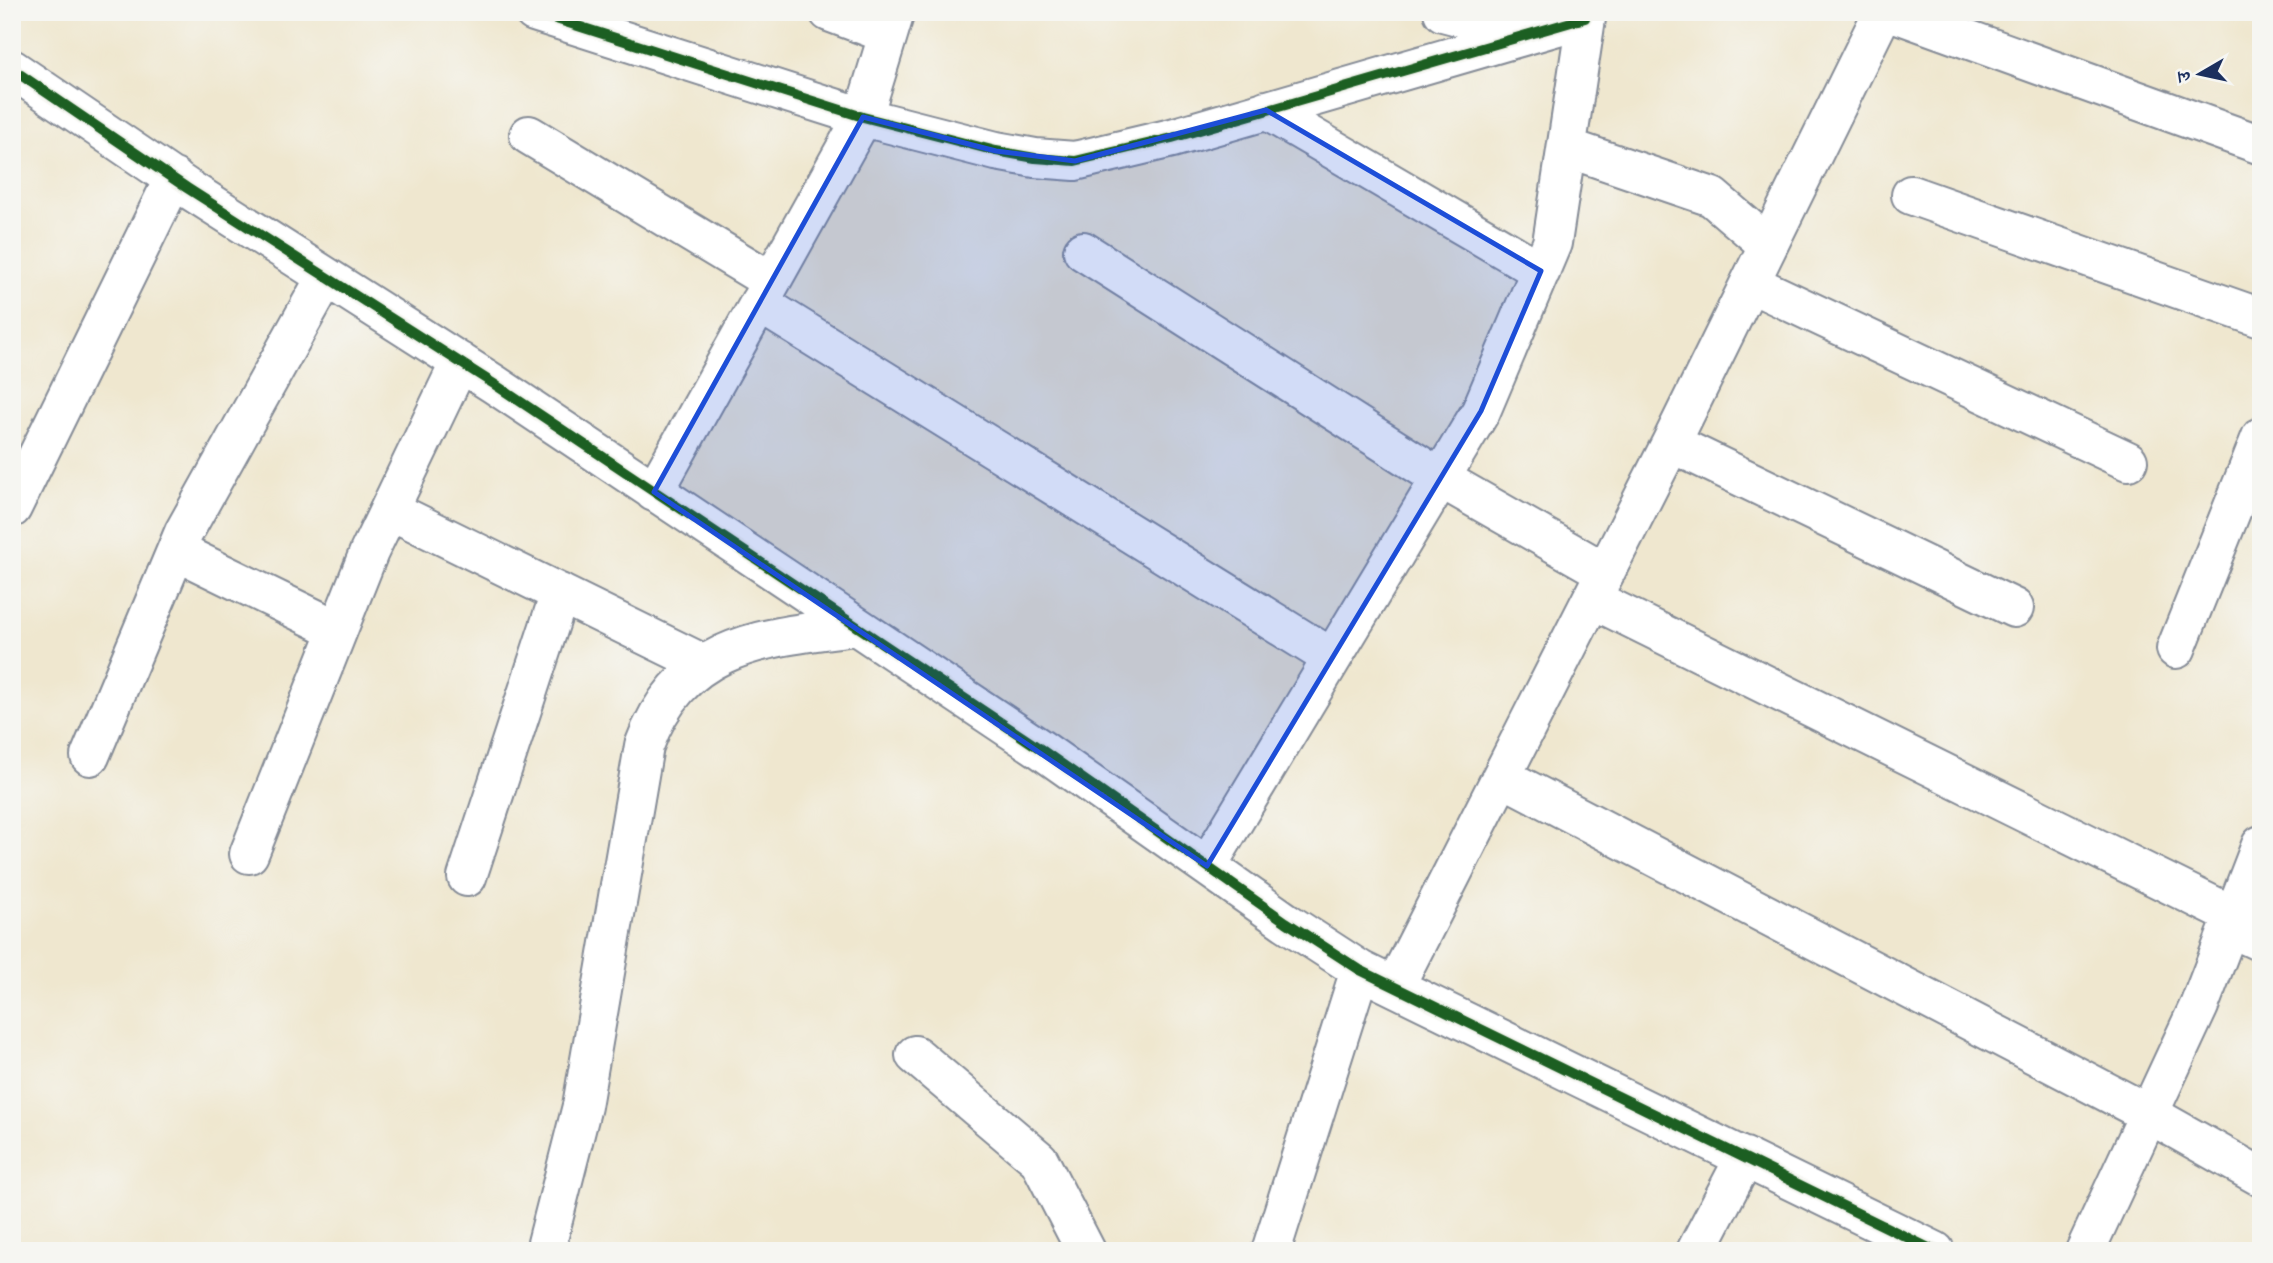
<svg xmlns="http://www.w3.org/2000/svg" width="2273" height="1263" viewBox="0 0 2273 1263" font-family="'IM FELL Double Pica','Noto Serif Devanagari',serif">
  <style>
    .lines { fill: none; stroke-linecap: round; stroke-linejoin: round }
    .minor-casing { stroke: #858b96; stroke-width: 42 }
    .minor { stroke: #fff; stroke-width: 38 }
    .cycleway-casing { stroke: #f6f6f2; stroke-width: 15 }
    .cycleway { stroke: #1b5e20; stroke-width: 10 }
    .marked { fill: #1d4ed8; fill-opacity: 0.2; stroke: #1d4ed8; stroke-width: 5; stroke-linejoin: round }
  </style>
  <rect width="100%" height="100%" fill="#f6f6f2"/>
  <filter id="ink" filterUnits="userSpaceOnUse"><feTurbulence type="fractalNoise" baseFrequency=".0143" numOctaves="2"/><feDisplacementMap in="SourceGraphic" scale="14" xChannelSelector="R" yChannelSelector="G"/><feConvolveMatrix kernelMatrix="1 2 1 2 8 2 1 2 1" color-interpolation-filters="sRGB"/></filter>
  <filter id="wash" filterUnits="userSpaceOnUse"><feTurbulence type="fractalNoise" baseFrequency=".00686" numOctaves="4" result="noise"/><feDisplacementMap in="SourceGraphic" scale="28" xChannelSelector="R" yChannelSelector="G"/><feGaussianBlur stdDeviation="1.57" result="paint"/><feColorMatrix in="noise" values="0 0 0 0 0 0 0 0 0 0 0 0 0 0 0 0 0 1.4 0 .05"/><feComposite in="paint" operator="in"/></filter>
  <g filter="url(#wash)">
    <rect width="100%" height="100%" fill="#efe7cf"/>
  </g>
  <g filter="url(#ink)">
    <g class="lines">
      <defs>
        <path id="minor" d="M 534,12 L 863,117 L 996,151 L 1035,158 L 1075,161 L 1172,138 L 1585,18
          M 829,12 L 888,34
          M 1443,12 L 1527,34
          M 1892,12 L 2261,145
          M 12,69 L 187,188 L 494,384 L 1042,750 L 1286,922 L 1360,970 L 1935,1251
          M 1266,110 L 1541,271
          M 529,135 L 771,281
          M 1568,148 L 1712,197 L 1768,245
          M 1911,195 L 2261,318
          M 1083,251 L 1440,478 L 1605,572
          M 1750,283 L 2128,461
          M 759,303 L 1332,658
          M 1671,443 L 2014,608
          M 654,492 L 863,117 L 895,12
          M 12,508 L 174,178
          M 390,510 L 704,664
          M 176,551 L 338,630
          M 1592,599 L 2234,916
          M 2176,649 L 2261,437
          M 90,756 L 184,532 L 326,277
          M 1502,777 L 2149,1114 L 2261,1177
          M 249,854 L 369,552 L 460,362
          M 1207,866 L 1481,411 L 1552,243 L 1587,12
          M 467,877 L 560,593
          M 2229,927 L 2261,942
          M 1395,986 L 1671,443 L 1883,12
          M 915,1055 L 1039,1160 L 1086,1251
          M 545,1251 L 582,1106 L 644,746 C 681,644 760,638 855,626
          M 1271,1251 L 1360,970
          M 1696,1251 L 1745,1157
          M 2085,1251 L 2199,1006 L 2261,845"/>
      </defs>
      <use href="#minor" class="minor-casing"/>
      <use href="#minor" class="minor"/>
      <defs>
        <path id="cycleway" d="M 534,12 L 863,117 L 996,151 L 1035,158 L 1075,161 L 1172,138 L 1585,18
          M 12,69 L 187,188 L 494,384 L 1042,750 L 1286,922 L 1360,970 L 1935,1251"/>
      </defs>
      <use href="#cycleway" class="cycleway-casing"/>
      <use href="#cycleway" class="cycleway"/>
    </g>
  </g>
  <path class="marked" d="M 1266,110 L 1541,271 L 1481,411 L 1207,866 L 654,492 L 863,117 L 996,151 L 1075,161 Z"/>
  <rect width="2273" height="1263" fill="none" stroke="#f6f6f2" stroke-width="42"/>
  <g transform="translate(2200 74) rotate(261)" stroke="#f6f6f2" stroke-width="5" paint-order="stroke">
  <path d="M0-5L12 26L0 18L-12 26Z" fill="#1b2f5e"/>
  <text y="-10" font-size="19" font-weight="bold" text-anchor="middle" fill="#1b2f5e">उ</text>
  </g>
</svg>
